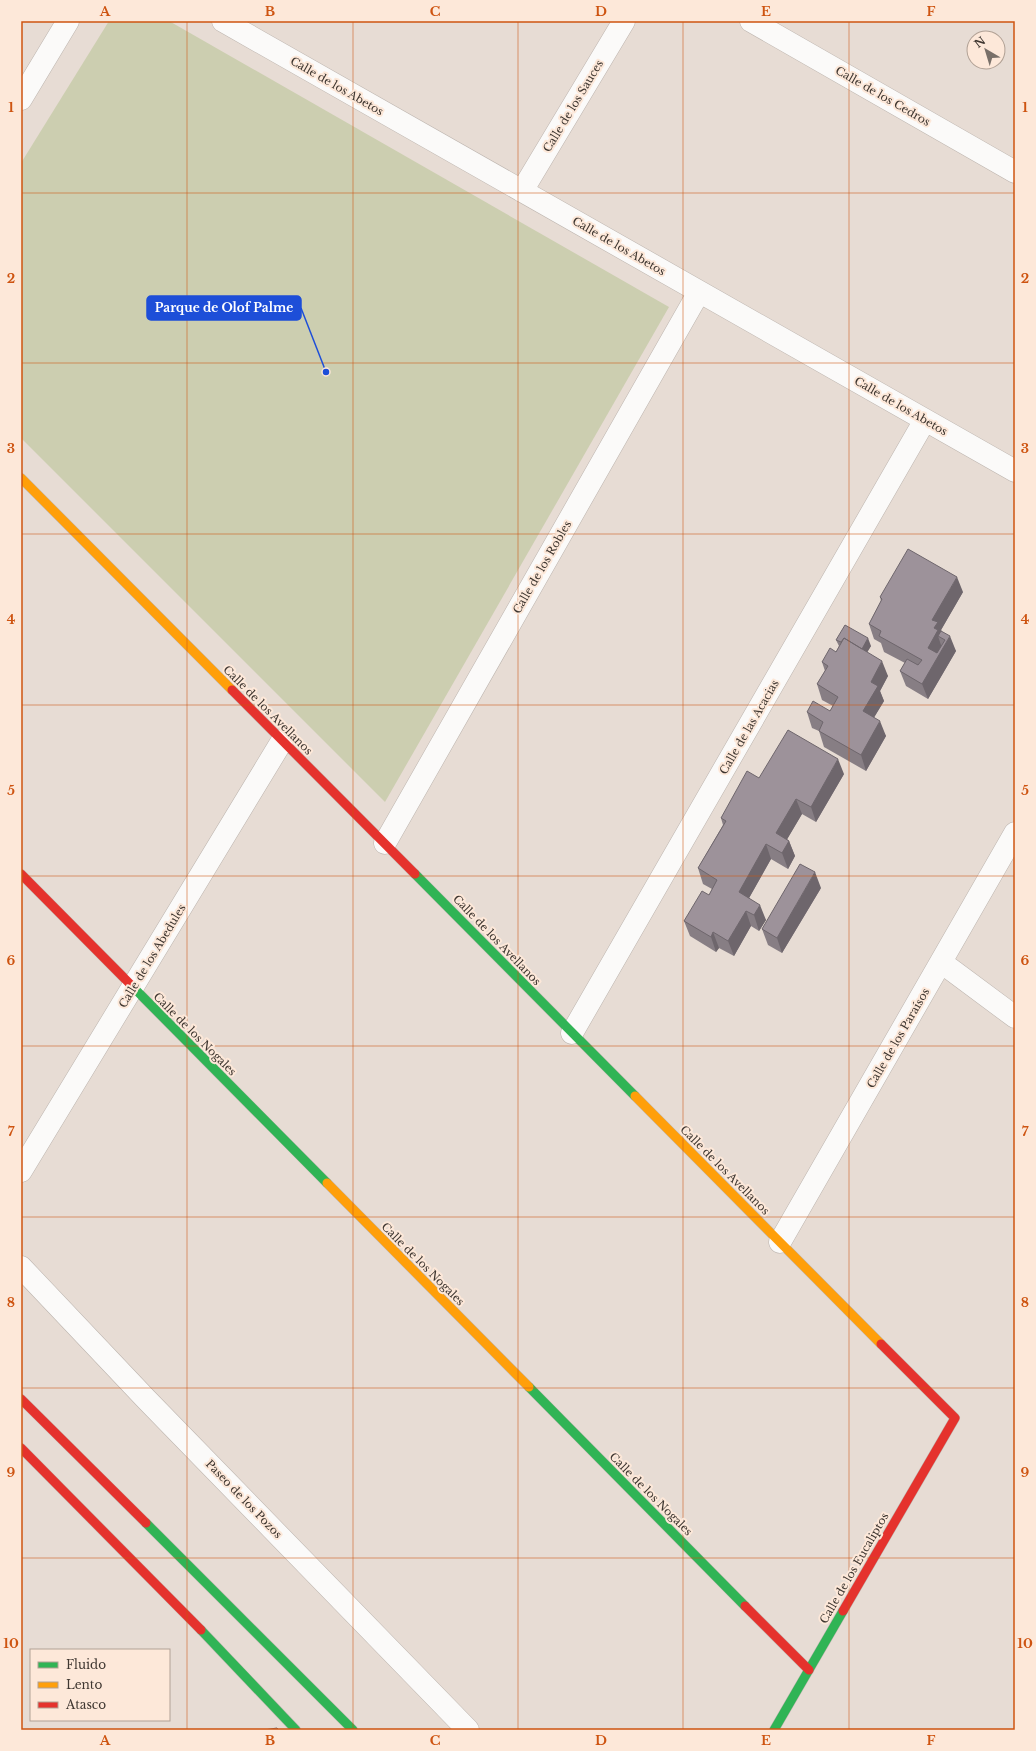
<svg xmlns="http://www.w3.org/2000/svg" width="1036" height="1751" viewBox="0 0 1036 1751" font-family="'Libre Baskerville',serif">
  <style>
    .green { fill: #ccceb0 }
    .lines { fill: none; stroke-linecap: round; stroke-linejoin: round }
    .street-casing { stroke: #bcb4ae; stroke-width: 23 }
    .fast-casing { stroke: #bcb4ae; stroke-width: 10 }
    .slow-casing { stroke: #bcb4ae; stroke-width: 10 }
    .jam-casing { stroke: #bcb4ae; stroke-width: 10 }
    .street { stroke: #fbfaf9; stroke-width: 22 }
    .fast { stroke: #30b455; stroke-width: 9 }
    .slow { stroke: #ff9f0a; stroke-width: 9 }
    .jam { stroke: #e5322d; stroke-width: 9 }
    .wall { fill: #877e84 }
    .shaded-wall { fill: #6e666c }
    .building { fill: #9d929a; stroke: #6e666c }
    .grid { fill: none; stroke: #ce5411; stroke-width: 1; stroke-opacity: 0.55 }
    .labels { text-anchor: middle; dominant-baseline: central; stroke-width: 4; stroke-linejoin: round; paint-order: stroke }
    .street-label { font-size: 11px; fill: #3e3630; stroke: #fde8d9 }
    .leader { fill: none; stroke: #1d4ed8; stroke-width: 1.5 }
    .callout-dot { fill: #1d4ed8; stroke: #fde8d9; stroke-width: 1.5 }
    .callout { fill: #1d4ed8; stroke: #1d4ed8; stroke-width: 1.5 }
    .callout-label { font-size: 12px; text-anchor: middle; font-weight: bold; fill: #fff }
    .neatline { fill: none; stroke: #ce5411; stroke-width: 1.5 }
    .grid-label { font-size: 13px; text-anchor: middle; font-weight: bold; fill: #ce5411 }
  </style>
  <rect width="100%" height="100%" fill="#e7dcd4"/>
  <path class="green" d="M 109,21 L 169,21 L 669,307 L 385,802 L 21,438 L 21,163 Z"/>
  <g class="lines">
    <defs>
      <path id="street" d="M 223,21 L 1015,471
        M 751,21 L 1015,172
        M 21,99 L 68,21
        M 522,191 L 624,21
        M 385,843 L 699,292
        M 941,962 L 1015,1017
        M 572,1033 L 925,420
        M 21,1171 L 282,741
        M 780,1242 L 1015,833
        M 21,1267 L 146,1399 L 468,1730"/>
      <path id="fast" d="M 415,874 L 635,1096
        M 133,987 L 327,1183
        M 529,1387 L 745,1606
        M 146,1523 L 353,1730
        M 201,1630 L 296,1730
        M 774,1730 L 843,1611"/>
      <path id="slow" d="M 21,478 L 232,690
        M 635,1096 L 881,1344
        M 327,1183 L 529,1387"/>
      <path id="jam" d="M 232,690 L 415,874
        M 21,874 L 133,987
        M 21,1399 L 146,1523
        M 21,1448 L 201,1630
        M 745,1606 L 809,1670
        M 843,1611 L 955,1418 L 881,1344"/>
    </defs>
    <use href="#street" class="street-casing"/>
    <use href="#fast" class="fast-casing"/>
    <use href="#slow" class="slow-casing"/>
    <use href="#jam" class="jam-casing"/>
    <use href="#street" class="street"/>
    <use href="#fast" class="fast"/>
    <use href="#slow" class="slow"/>
    <use href="#jam" class="jam"/>
  </g>
  <path class="wall" d="M 963,592 L 941,630 L 956,651 L 928,699 L 906,686 L 900,671 L 905,663 L 884,652 L 881,643 L 874,639 L 869,624 L 881,601 L 880,597 Z
    M 836,640 L 871,646 L 867,652 L 888,676 L 880,691 L 884,701 L 874,717 L 886,736 L 866,771 L 824,747 L 819,731 L 812,728 L 807,712 L 830,711 L 833,706 L 822,700 L 817,684 L 825,671 L 822,662 L 836,652 L 839,646 Z
    M 844,774 L 816,822 L 802,814 L 787,839 L 789,841 L 795,856 L 788,869 L 771,859 L 749,898 L 766,920 L 759,931 L 751,926 L 734,956 L 719,948 L 716,952 L 690,936 L 684,921 L 709,895 L 712,889 L 703,884 L 698,868 L 723,825 L 721,818 L 759,778 Z
    M 821,888 L 782,953 L 768,945 L 762,929 Z"/>
  <path class="shaded-wall" d="M 957,577 L 963,592 L 941,630 L 943,638 L 938,636 L 942,648 L 933,663 L 928,648 L 932,620 Z
    M 950,636 L 956,651 L 928,699 L 922,684 Z
    M 868,638 L 871,646 L 862,661 L 859,653 Z
    M 882,661 L 888,676 L 880,691 L 884,701 L 869,726 L 863,711 L 871,682 Z
    M 880,721 L 886,736 L 866,771 L 861,755 Z
    M 838,759 L 844,774 L 816,822 L 811,807 Z
    M 796,799 L 802,814 L 782,848 L 776,833 Z
    M 789,841 L 795,856 L 788,869 L 782,853 Z
    M 766,844 L 771,859 L 744,907 L 739,892 Z
    M 815,872 L 821,888 L 782,953 L 777,938 Z
    M 760,905 L 766,920 L 759,931 L 754,915 Z
    M 746,911 L 751,926 L 734,956 L 728,941 Z
    M 713,932 L 719,948 L 716,952 L 711,937 Z"/>
  <path class="building" d="M 908,549 L 957,577 L 932,620 L 938,622 L 934,628 L 938,630 L 928,648 L 937,653 L 945,640 L 938,636 L 941,631 L 950,636 L 922,684 L 900,671 L 907,659 L 918,665 L 922,660 L 879,636 L 881,631 L 869,624 L 882,599 L 880,597 Z
    M 845,625 L 868,638 L 862,649 L 844,638 L 841,642 L 836,640 Z
    M 844,638 L 882,661 L 871,682 L 878,686 L 863,711 L 880,721 L 861,755 L 819,731 L 823,722 L 807,712 L 813,701 L 830,711 L 838,697 L 817,684 L 828,666 L 822,662 L 830,648 L 836,652 Z
    M 788,730 L 838,759 L 811,807 L 796,799 L 776,833 L 789,841 L 782,853 L 766,844 L 739,892 L 760,905 L 754,915 L 746,911 L 728,941 L 713,932 L 711,937 L 684,921 L 702,891 L 709,895 L 717,880 L 698,868 L 726,821 L 721,818 L 747,771 L 759,778 Z
    M 800,864 L 815,872 L 777,938 L 762,929 Z
    M 277,1728 L 279,1730 L 264,1730 Z"/>
  <path class="grid" d="M 187,21 L 187,1730M 353,21 L 353,1730M 518,21 L 518,1730M 683,21 L 683,1730M 849,21 L 849,1730M 21,193 L 1015,193M 21,363 L 1015,363M 21,534 L 1015,534M 21,705 L 1015,705M 21,876 L 1015,876M 21,1046 L 1015,1046M 21,1217 L 1015,1217M 21,1388 L 1015,1388M 21,1558 L 1015,1558"/>
  <g class="labels">
    <g class="street-label">
      <text transform="translate(337 86) rotate(30)">Calle de los Abetos</text>
      <text transform="translate(883 96) rotate(30)">Calle de los Cedros</text>
      <text transform="translate(573 106) rotate(-59)">Calle de los Sauces</text>
      <text transform="translate(619 246) rotate(30)">Calle de los Abetos</text>
      <text transform="translate(901 406) rotate(30)">Calle de los Abetos</text>
      <text transform="translate(542 567) rotate(-60)">Calle de los Robles</text>
      <text transform="translate(268 710) rotate(45)">Calle de los Avellanos</text>
      <text transform="translate(749 727) rotate(-60)">Calle de las Acacias</text>
      <text transform="translate(497 940) rotate(46)">Calle de los Avellanos</text>
      <text transform="translate(152 956) rotate(-59)">Calle de los Abedules</text>
      <text transform="translate(195 1034) rotate(45)">Calle de los Nogales</text>
      <text transform="translate(898 1038) rotate(-60)">Calle de los Paraísos</text>
      <text transform="translate(725 1170) rotate(45)">Calle de los Avellanos</text>
      <text transform="translate(423 1264) rotate(45)">Calle de los Nogales</text>
      <text transform="translate(651 1494) rotate(45)">Calle de los Nogales</text>
      <text transform="translate(244 1499) rotate(46)">Paseo de los Pozos</text>
      <text transform="translate(854 1568) rotate(-60)">Calle de los Eucaliptos</text>
    </g>
  </g>
  <path class="leader" d="M326 372L301 308"/>
  <circle class="callout-dot" cx="326" cy="372" r="4"/>
  <rect class="callout" x="147" y="296" width="154" height="24" rx="4"/>
  <g class="callout-label">
    <text x="224" y="312">Parque de Olof Palme</text>
  </g>
  <rect width="1036" height="1751" fill="none" stroke="#fde8d9" stroke-width="44"/>
  <rect x="30" y="1649" width="140" height="72" fill="#fde8d9" stroke="#b1a195"/>
  <rect x="38" y="1662" width="20" height="6" fill="#30b455" stroke="#b1a195"/>
  <text x="66" y="1669" font-size="12" fill="#3e3630">Fluido</text>
  <rect x="38" y="1682" width="20" height="6" fill="#ff9f0a" stroke="#b1a195"/>
  <text x="66" y="1689" font-size="12" fill="#3e3630">Lento</text>
  <rect x="38" y="1702" width="20" height="6" fill="#e5322d" stroke="#b1a195"/>
  <text x="66" y="1709" font-size="12" fill="#3e3630">Atasco</text>
  <g transform="translate(986 50) rotate(322)"><circle r="19" fill="#fde8d9" stroke="#b1a195"/>
  <path d="M0-3L7 15L0 10L-7 15Z" fill="#797069"/>
  <text y="-6" font-size="11" font-weight="bold" text-anchor="middle" fill="#3e3630">N</text>
  </g>
  <rect x="22" y="22" width="992" height="1707" class="neatline"/>
  <g class="grid-label">
    <text x="105" y="16">A</text>
    <text x="270" y="16">B</text>
    <text x="435" y="16">C</text>
    <text x="601" y="16">D</text>
    <text x="766" y="16">E</text>
    <text x="931" y="16">F</text>
    <text x="11" y="112">1</text>
    <text x="1025" y="112">1</text>
    <text x="11" y="283">2</text>
    <text x="1025" y="283">2</text>
    <text x="11" y="453">3</text>
    <text x="1025" y="453">3</text>
    <text x="11" y="624">4</text>
    <text x="1025" y="624">4</text>
    <text x="11" y="795">5</text>
    <text x="1025" y="795">5</text>
    <text x="11" y="965">6</text>
    <text x="1025" y="965">6</text>
    <text x="11" y="1136">7</text>
    <text x="1025" y="1136">7</text>
    <text x="11" y="1307">8</text>
    <text x="1025" y="1307">8</text>
    <text x="11" y="1477">9</text>
    <text x="1025" y="1477">9</text>
    <text x="11" y="1648">10</text>
    <text x="1025" y="1648">10</text>
    <text x="105" y="1745">A</text>
    <text x="270" y="1745">B</text>
    <text x="435" y="1745">C</text>
    <text x="601" y="1745">D</text>
    <text x="766" y="1745">E</text>
    <text x="931" y="1745">F</text>
  </g>
</svg>
